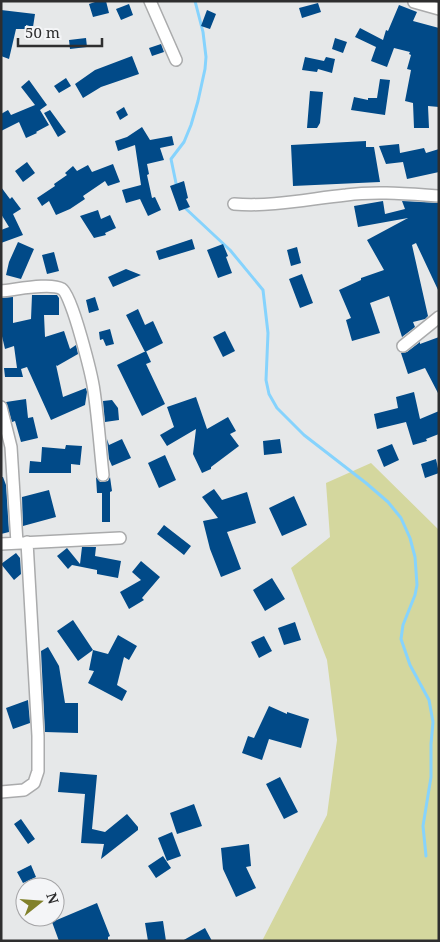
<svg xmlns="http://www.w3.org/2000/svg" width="440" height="942" viewBox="0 0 440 942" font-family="'Noto Serif',serif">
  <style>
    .green { fill: #d4d79e }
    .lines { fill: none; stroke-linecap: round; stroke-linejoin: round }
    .stream { stroke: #86d3fd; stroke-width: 3 }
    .building { fill: #014a88 }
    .minor-casing { stroke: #aaabac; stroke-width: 14 }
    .minor { stroke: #fff; stroke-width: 11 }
  </style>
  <rect width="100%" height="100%" fill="#e6e8e9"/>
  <path class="green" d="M 371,463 L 439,530 L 439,941 L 262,941 L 327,815 L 337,740 L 327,660 L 291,568 L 330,537 L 326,483 Z"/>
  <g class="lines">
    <path class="stream" d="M 177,188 L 171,159 L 184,142 L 191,125 L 198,101 L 205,69 L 206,57 L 203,32 L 195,1
      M 184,207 L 230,250 L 263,290 L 268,333 L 266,380 L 269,394 L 277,408 L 304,435 L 366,483 L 388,502 L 401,518 L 410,538 L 415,557 L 417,585 L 415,595 L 403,625 L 401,639 L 410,665 L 429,700 L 433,722 L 431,744 L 431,777 L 423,826 L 426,856"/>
  </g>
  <path class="building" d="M 98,1 L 106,1 L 109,13 L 93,17 L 89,4 Z
    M 318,3 L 321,12 L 302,18 L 299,8 Z
    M 129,4 L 133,15 L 121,20 L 116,9 Z
    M 399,5 L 417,12 L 413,21 L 439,28 L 439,107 L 428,106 L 429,128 L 414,128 L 413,103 L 405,101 L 411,70 L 407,69 L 411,55 L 409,54 L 410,52 L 394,48 L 387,67 L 371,61 L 376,47 L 355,37 L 360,28 L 383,40 L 386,30 L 388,31 Z
    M 1,10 L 35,14 L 33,27 L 26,25 L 26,29 L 16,29 L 9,59 L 1,56 Z
    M 207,10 L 216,14 L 210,29 L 201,26 Z
    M 86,38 L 87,47 L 70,49 L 69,40 Z
    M 335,38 L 347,42 L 343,53 L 332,49 Z
    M 161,44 L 164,52 L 152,56 L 149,48 Z
    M 132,56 L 139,74 L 101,87 L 83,98 L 75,84 L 95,70 Z
    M 305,57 L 324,61 L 326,57 L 335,59 L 332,73 L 318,69 L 317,72 L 302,70 Z
    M 66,78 L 71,86 L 59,93 L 54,86 Z
    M 380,79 L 390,80 L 385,115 L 351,110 L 354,97 L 368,100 L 368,98 L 377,98 Z
    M 29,80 L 47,105 L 40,110 L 49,125 L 36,132 L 37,133 L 26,138 L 19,122 L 1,131 L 1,114 L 8,110 L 11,115 L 35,105 L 21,87 Z
    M 310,91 L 323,92 L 320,123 L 317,128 L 307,128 Z
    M 124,107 L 128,115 L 120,120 L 116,112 Z
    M 50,110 L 66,132 L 58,137 L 44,113 Z
    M 142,127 L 150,140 L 172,136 L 174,145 L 160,148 L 164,160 L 147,164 L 149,174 L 147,175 L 152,198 L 155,197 L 161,210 L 148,216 L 140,199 L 126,203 L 122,190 L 141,185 L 135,145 L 118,151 L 115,141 L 127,137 Z
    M 366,141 L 366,147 L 374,147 L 380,182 L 293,186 L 291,145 Z
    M 399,144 L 400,153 L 424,148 L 426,153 L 439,149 L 439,172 L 407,179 L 403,162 L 386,164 L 379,146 Z
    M 27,162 L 35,173 L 23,182 L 15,171 Z
    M 113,164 L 120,182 L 108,186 L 105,181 L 83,196 L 85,199 L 70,209 L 56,215 L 49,201 L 42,206 L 37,198 L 55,186 L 54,184 L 67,175 L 65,173 L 73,166 L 77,171 L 88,165 L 92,172 Z
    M 184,181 L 188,198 L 186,199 L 190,207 L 179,211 L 170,186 Z
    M 1,187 L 10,199 L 12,197 L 21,209 L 13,214 L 23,235 L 1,243 L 1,230 L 9,227 L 1,214 Z
    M 383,201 L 385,214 L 405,209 L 402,201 L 438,203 L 439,292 L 416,243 L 412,245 L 428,316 L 425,319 L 413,322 L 415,327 L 402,337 L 389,296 L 370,303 L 380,333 L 352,341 L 346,320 L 351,318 L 339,290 L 361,280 L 361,278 L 384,270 L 367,240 L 408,218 L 358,227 L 354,206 Z
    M 98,210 L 101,219 L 110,215 L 116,228 L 105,233 L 106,235 L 94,238 L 80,216 Z
    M 192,239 L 195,249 L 159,260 L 156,251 Z
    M 18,242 L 34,249 L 21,279 L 6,275 L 9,262 Z
    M 223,244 L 228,256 L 226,257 L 232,273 L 218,278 L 207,250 Z
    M 297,247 L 301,263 L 291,266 L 287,250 Z
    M 54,252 L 59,271 L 47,274 L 42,255 Z
    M 126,269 L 141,275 L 113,287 L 108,277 Z
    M 302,274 L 313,303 L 300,308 L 289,279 Z
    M 32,295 L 57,295 L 59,298 L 59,315 L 44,315 L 45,337 L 64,331 L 70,349 L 76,345 L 78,354 L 57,366 L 56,365 L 63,397 L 86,388 L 87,392 L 85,405 L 51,420 L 27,367 L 21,369 L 23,377 L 5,377 L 4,368 L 17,368 L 14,346 L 5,349 L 1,332 L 1,298 L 13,297 L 13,323 L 31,319 Z
    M 95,297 L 99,310 L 89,313 L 86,300 Z
    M 138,309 L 145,325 L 153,321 L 163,343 L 145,352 L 126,315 Z
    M 110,329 L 114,344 L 106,346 L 103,339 L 100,340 L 99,332 Z
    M 225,331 L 235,351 L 223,357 L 213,337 Z
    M 439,337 L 439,395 L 425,368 L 408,374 L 401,353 L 407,352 L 420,342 L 420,344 Z
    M 146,351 L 151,362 L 146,364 L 165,404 L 142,416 L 117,365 Z
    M 414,392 L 420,419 L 439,411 L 439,434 L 426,439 L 427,441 L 413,445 L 406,422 L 377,429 L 374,414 L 398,408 L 396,397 Z
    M 196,397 L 207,429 L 228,417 L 236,431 L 230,434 L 239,446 L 211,467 L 211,469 L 202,473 L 193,454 L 196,429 L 167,446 L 160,435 L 174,427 L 167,407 Z
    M 26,399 L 28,418 L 33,417 L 38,438 L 21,442 L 15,421 L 12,422 L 6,402 Z
    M 112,400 L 118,408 L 119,420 L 105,422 L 103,401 Z
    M 107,439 L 109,445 L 122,439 L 131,458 L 112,466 L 109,459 Z
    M 280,439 L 282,453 L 264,455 L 263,441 Z
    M 392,444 L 399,460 L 384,467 L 377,450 Z
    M 66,445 L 82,446 L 80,465 L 71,464 L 71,473 L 29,473 L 30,461 L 41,462 L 42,447 L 65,449 Z
    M 165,455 L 176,480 L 159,488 L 148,463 Z
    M 436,459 L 439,473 L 425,478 L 421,464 Z
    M 1,477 L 3,477 L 6,485 L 9,532 L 1,534 Z
    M 96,477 L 100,482 L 103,482 L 108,481 L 110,477 L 112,491 L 110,492 L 110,522 L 102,522 L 102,493 L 97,493 Z
    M 214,489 L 222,500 L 247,492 L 256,523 L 227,532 L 241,569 L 221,577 L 210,549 L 203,521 L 218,518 L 202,497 Z
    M 49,490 L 56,517 L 23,526 L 22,497 Z
    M 294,496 L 307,525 L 282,536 L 269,508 Z
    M 164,525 L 191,546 L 184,555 L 157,534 Z
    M 82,547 L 96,547 L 95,556 L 121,561 L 118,578 L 97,574 L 97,570 L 72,565 L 68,569 L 57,556 L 67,548 L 80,564 Z
    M 16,553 L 20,558 L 21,574 L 14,580 L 1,564 Z
    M 141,561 L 160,577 L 142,598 L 144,600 L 129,609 L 120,592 L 141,580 L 132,572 Z
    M 272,578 L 285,599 L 265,611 L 253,590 Z
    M 73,620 L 93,650 L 78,661 L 57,631 Z
    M 295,622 L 301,640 L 284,645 L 278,628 Z
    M 118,635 L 137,646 L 129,660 L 124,657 L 117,685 L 127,691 L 122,701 L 88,683 L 94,671 L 89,670 L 93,650 L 108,654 Z
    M 264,636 L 272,651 L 259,658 L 251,642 Z
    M 48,647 L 59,666 L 65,703 L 78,703 L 78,733 L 45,732 L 41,651 Z
    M 28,700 L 30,723 L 13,729 L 6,708 Z
    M 269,706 L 287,714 L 287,712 L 309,719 L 301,748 L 269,739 L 262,760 L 242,753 L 248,736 L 254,738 Z
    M 60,772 L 97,775 L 92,829 L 105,832 L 127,814 L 138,827 L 138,830 L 101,859 L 104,844 L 81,843 L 85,794 L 58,792 Z
    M 280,777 L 298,812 L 284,819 L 266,784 Z
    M 194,804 L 202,826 L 177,834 L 170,813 Z
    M 21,819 L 35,839 L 28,844 L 14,824 Z
    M 172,832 L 181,856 L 167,861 L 158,838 Z
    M 249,844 L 251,866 L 246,867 L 256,888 L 236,897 L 223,869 L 221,848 Z
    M 163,856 L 171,868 L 156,878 L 148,866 Z
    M 31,865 L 36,877 L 23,883 L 17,872 Z
    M 97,903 L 110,936 L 108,937 L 108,941 L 59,941 L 52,922 Z
    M 163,921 L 166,941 L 148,941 L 145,923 Z
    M 205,928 L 212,941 L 182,941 Z"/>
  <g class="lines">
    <defs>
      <path id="minor" d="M 150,1 L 176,60
        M 414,2 L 439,9
        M 234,204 C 272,207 308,199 346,195 C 376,191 408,194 439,196
        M 1,291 C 15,290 50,282 62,289 C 72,295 92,376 94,391 C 98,418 100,447 103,475
        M 403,346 L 439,317
        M 1,407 L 11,447 L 17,543
        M 1,544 L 120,538
        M 1,792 L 24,790 L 34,783 L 38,771 L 38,736 L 27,542"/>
    </defs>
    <use href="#minor" class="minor-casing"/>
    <use href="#minor" class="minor"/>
  </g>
  <rect width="440" height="942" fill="none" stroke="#2e2e2f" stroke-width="5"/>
  <g transform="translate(40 902) rotate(73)"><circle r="24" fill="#f4f5f7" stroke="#a5a5a7"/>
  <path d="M0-4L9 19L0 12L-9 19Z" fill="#81812b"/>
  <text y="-8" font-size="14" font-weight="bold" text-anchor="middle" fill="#2e2e2f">N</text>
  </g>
  <path d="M18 38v8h84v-8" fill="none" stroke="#2e2e2f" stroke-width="2.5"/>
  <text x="25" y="38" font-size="15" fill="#2e2e2f" stroke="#f4f5f7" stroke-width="4" paint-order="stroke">50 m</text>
</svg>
